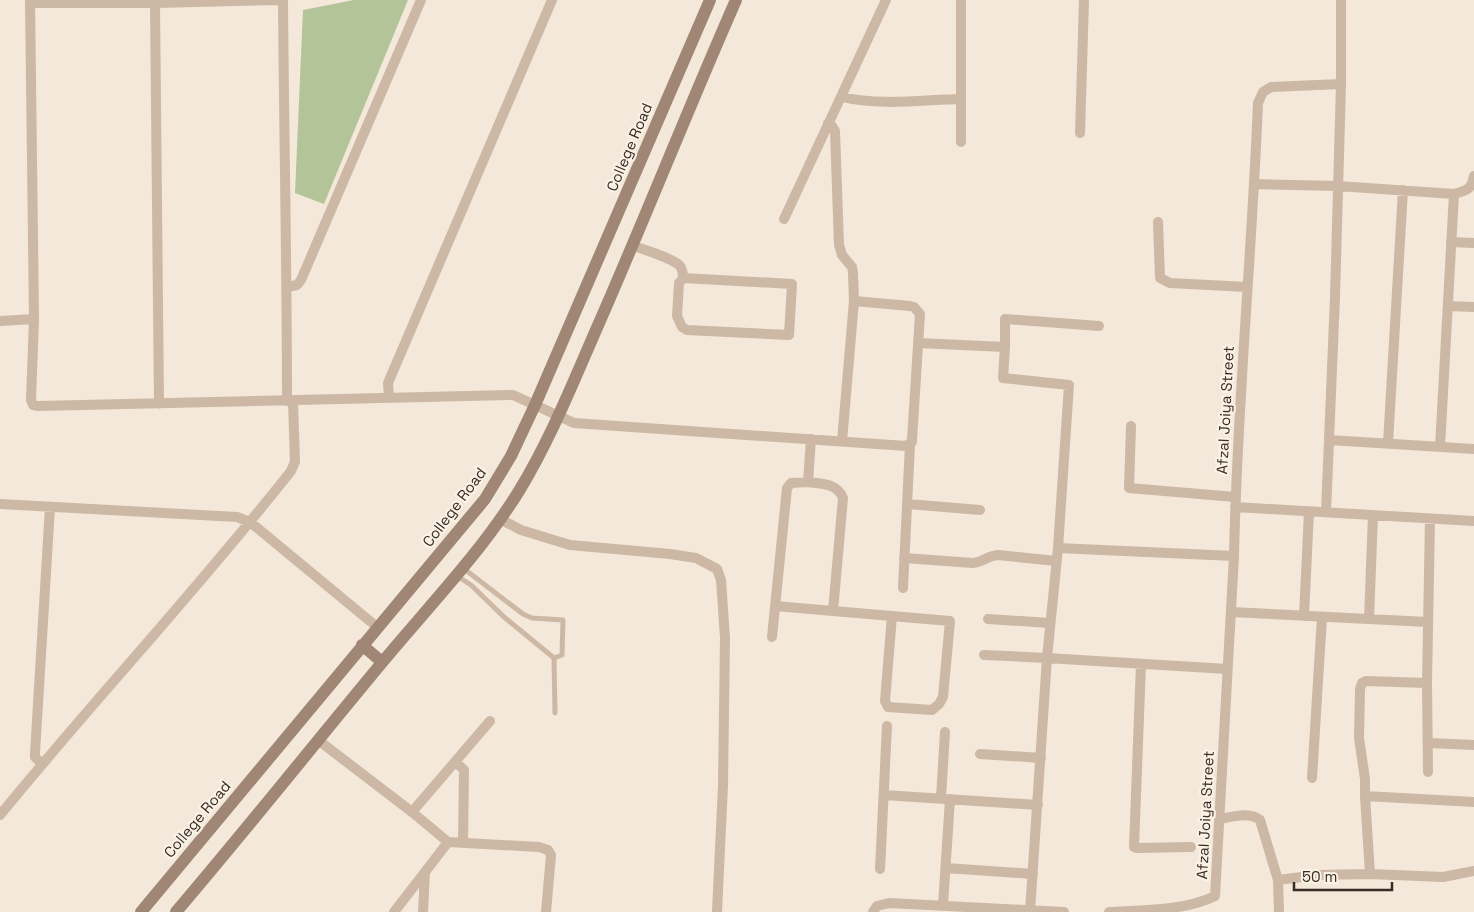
<svg xmlns="http://www.w3.org/2000/svg" width="1474" height="912" viewBox="0 0 1474 912" font-family="'Space Grotesk',sans-serif">
  <style>
    .green { fill: #b3c498 }
    .lines { fill: none; stroke-linecap: round; stroke-linejoin: round }
    .lane { stroke: #ccb8a4; stroke-width: 5 }
    .street { stroke: #ccb8a4; stroke-width: 10 }
    .secondary { stroke: #a08775; stroke-width: 12 }
    .labels { text-anchor: middle; dominant-baseline: central; stroke-width: 4.5; stroke-linejoin: round; paint-order: stroke }
    .street-label { font-size: 15px; fill: #372c26; stroke: #fbf2e6 }
  </style>
  <rect width="100%" height="100%" fill="#f3e8d9"/>
  <path class="green" d="M 354,0 L 408,0 L 324,204 L 295,193 L 303,10 Z"/>
  <g class="lines">
    <path class="lane" d="M 463,568 L 523,614 L 532,618 L 563,620 L 562,655 L 554,658
      M 457,576 L 471,585 L 504,617 L 554,658 L 555,713"/>
    <path class="street" d="M 30,0 L 34,319 L 31,400 L 33,405 L 38,406 L 513,395 L 574,423 L 906,446 L 912,442 L 912,440 L 920,314 L 914,307 L 910,306 L 854,301
      M 283,0 C 284,134 287,267 287,401
      M 961,0 L 961,142
      M 30,3 L 155,3 L 278,0
      M 155,3 L 159,404
      M 842,97 C 880,106 921,100 960,99
      M 828,123 L 832,126 L 835,131 L 839,245 L 842,255 L 852,267 L 853,273 L 854,301 L 842,441
      M 1080,133 L 1084,0
      M 1254,184 L 1338,186 L 1454,194 C 1467,190 1471,190 1474,176
      M 784,219 L 886,0
      M 1158,222 L 1160,278 L 1170,283 L 1247,287
      M 1451,242 L 1474,243
      M 633,246 C 643,249 674,259 680,266 C 682,269 683,274 683,278 L 679,283 L 677,316 L 682,327 L 687,330 L 789,335 L 792,284 L 683,278
      M 287,287 L 297,285 L 301,280 L 421,0
      M 1448,306 L 1474,307
      M 0,321 L 34,319
      M 918,343 L 1005,347 L 1005,319 L 1099,326
      M 1005,347 L 1003,378 L 1069,385 L 1058,548 L 1047,658 L 1030,911
      M 389,398 L 388,383 L 552,0
      M 1131,426 L 1129,488 L 1235,497
      M 811,439 L 808,482 C 821,484 837,483 843,498 L 833,611
      M 1329,440 L 1474,449
      M 1388,443 L 1403,190
      M 1440,447 L 1454,194
      M 0,504 L 237,517 L 250,522 L 377,627
      M 908,504 L 980,510
      M 1235,507 L 1474,521
      M 1326,512 L 1335,297 L 1341,84
      M 500,519 L 521,530 L 570,545 L 670,554 L 696,558 L 717,569 L 721,580 L 725,638 L 723,785 L 717,912
      M 1058,548 L 1234,556
      M 904,558 L 973,563 C 984,562 986,556 998,555 L 1056,561
      M 903,588 L 910,444
      M 775,606 L 950,621 L 943,697 L 939,704 L 932,710 L 888,707 L 885,701 L 892,616
      M 1231,612 L 1428,622
      M 1304,616 L 1309,511
      M 988,619 L 1050,623
      M 1369,619 L 1373,515
      M 772,637 L 787,488 L 791,483 L 808,482
      M 984,655 L 1047,658 L 1227,669
      M 1141,664 L 1134,847 L 1137,848 L 1191,847
      M 318,740 L 412,812 L 448,842 L 425,872 L 423,912
      M 1428,743 L 1474,745
      M 980,754 L 1041,758
      M 456,762 L 464,770 L 463,843
      M 42,764 L 35,757 L 35,753 L 50,507
      M 1428,772 L 1427,683 L 1430,519
      M 1312,778 L 1322,617
      M 884,795 L 1038,805
      M 1365,796 L 1474,802
      M 941,798 L 945,732
      M 412,812 L 490,721
      M 0,815 C 95,699 198,589 291,471 L 295,462 L 293,401
      M 1219,819 C 1232,817 1250,811 1260,820 L 1278,880 L 1279,912
      M 448,842 L 539,847 L 548,850 L 551,855 L 546,912
      M 946,868 L 1033,874
      M 880,869 L 887,726
      M 1370,874 L 1365,796 L 1365,779 L 1359,738 L 1360,689 L 1362,683 L 1366,681 L 1427,683
      M 1278,880 L 1317,875 L 1370,874 L 1443,877 L 1474,871
      M 943,905 L 950,799
      M 394,912 L 425,872
      M 873,912 L 877,906 L 889,903 L 1064,912
      M 1109,912 C 1143,910 1185,911 1215,896 L 1234,556 C 1237,404 1252,254 1258,103 L 1263,92 L 1271,87 L 1341,84 L 1341,0"/>
    <path class="secondary" d="M 362,645 L 382,662
      M 141,912 L 485,499 L 511,456 L 535,405 L 710,0
      M 176,912 C 245,831 312,747 380,665 C 427,608 480,554 519,491 C 550,440 572,385 596,330 C 644,221 688,109 736,0"/>
  </g>
  <g class="labels">
    <g class="street-label">
      <text transform="translate(629 147) rotate(-67)">College Road</text>
      <text transform="translate(1225 410) rotate(-87)">Afzal Joiya Street</text>
      <text transform="translate(454 507) rotate(-53)">College Road</text>
      <text transform="translate(1205 815) rotate(-87)">Afzal Joiya Street</text>
      <text transform="translate(197 819) rotate(-50)">College Road</text>
    </g>
  </g>
  <path d="M1294 882v8h98v-8" fill="none" stroke="#372c26" stroke-width="2.5"/>
  <text x="1302" y="882" font-size="15" fill="#372c26" stroke="#fbf2e6" stroke-width="4" paint-order="stroke">50 m</text>
</svg>
